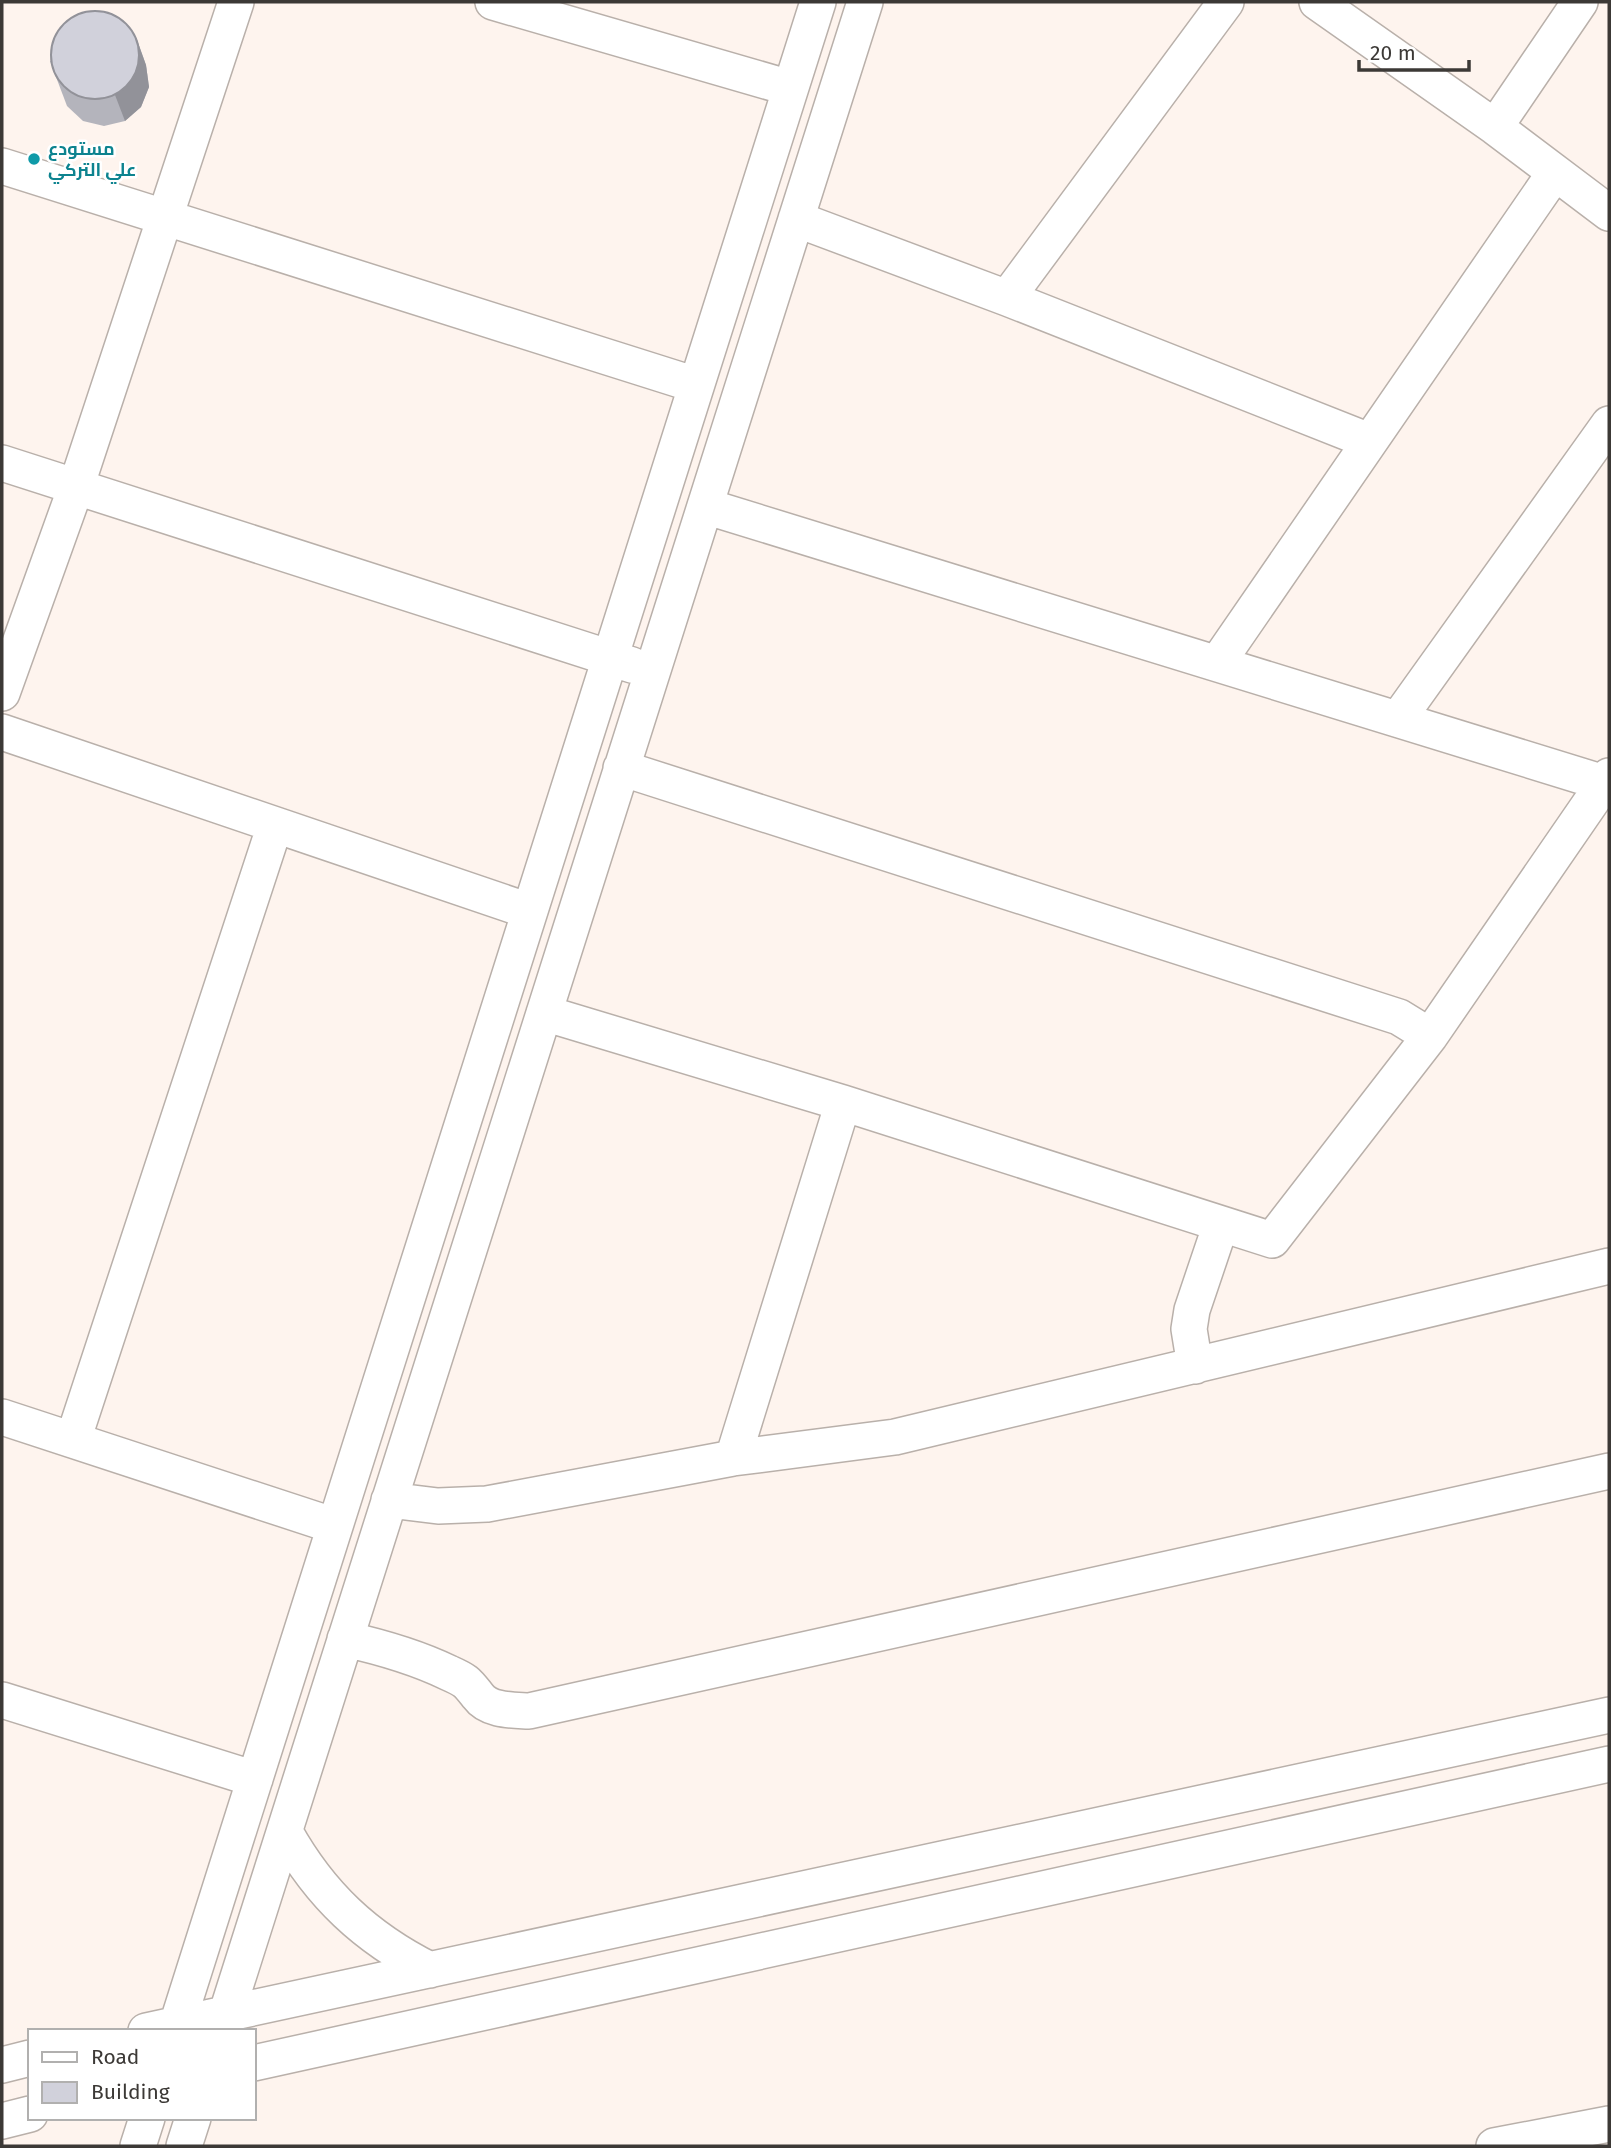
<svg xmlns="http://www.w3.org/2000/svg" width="1611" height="2148" viewBox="0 0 1611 2148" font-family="'Fira Sans',Cairo,sans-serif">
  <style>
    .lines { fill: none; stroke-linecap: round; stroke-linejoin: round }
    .minor-casing { stroke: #b9b0aa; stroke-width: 38 }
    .minor { stroke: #fff; stroke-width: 35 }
    .wall { fill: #b4b4bc }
    .shaded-wall { fill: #929299 }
    .building { fill: #d1d1db; stroke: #929299; stroke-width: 2 }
    .culture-dot { fill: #0f9aa8; stroke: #fff; stroke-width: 2.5 }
    .labels { text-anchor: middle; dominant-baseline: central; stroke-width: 5; stroke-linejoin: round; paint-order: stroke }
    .culture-label { font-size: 18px; font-weight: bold; fill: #0d838f; stroke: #fff; text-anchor: start }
  </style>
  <rect width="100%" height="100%" fill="#fef4ee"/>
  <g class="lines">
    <defs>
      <path id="minor" d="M 493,2 L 790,88
        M 1317,2 L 1495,127 L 1609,213
        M 1495,127 L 1580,2
        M 2,166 L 696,385
        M 796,219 L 1007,298 L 1369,441
        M 1007,298 L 1226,2
        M 2,463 L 632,665
        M 705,506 L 1604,783
        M 1218,662 L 1554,174
        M 2,693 L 76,487 L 236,2
        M 1398,719 L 1609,424
        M 2,732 L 529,911
        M 621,768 L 1399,1017 L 1430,1036
        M 544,1013 L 843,1103 L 1272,1240 L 1430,1036 L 1609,776
        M 1195,1366 L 1189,1329 L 1192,1310 L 1221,1224
        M 2,1417 L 335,1526
        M 73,1440 L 275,825
        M 733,1458 L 843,1103
        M 389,1500 L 438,1506 L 487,1504 L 733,1458 L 895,1437 L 1609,1266
        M 345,1639 C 381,1647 416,1657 449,1673 C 467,1681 467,1682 478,1696 C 489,1711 512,1710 529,1711 L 1609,1471
        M 2,1700 L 255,1779
        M 285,1832 C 320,1895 366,1938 430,1970
        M 146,2031 L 1609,1715
        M 175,2031 L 818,2
        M 221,2031 L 865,2
        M 254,2063 L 1609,1764
        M 2,2065 L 30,2058
        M 2,2121 L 30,2114
        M 138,2146 L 147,2118
        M 184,2146 L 193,2118
        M 1494,2146 L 1609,2124"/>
    </defs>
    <use href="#minor" class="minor-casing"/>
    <use href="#minor" class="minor"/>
  </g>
  <path class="wall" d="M 137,40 L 146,65 L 149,87 L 141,107 L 125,121 L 104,126 L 83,121 L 67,106 L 50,61 Z"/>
  <path class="shaded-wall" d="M 137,40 L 146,65 L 149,87 L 141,107 L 125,121 L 115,95 Z"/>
  <path class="building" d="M51 55a44 44 0 1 1 88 0a44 44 0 1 1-88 0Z"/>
  <circle class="culture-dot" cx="34" cy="159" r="7"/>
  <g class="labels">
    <g class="culture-label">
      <text x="48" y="149">مستودع<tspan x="48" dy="21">علي التركي</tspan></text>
    </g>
  </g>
  <rect width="1611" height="2148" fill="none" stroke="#3c3936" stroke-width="7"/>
  <rect x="28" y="2029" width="228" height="91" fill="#ffffff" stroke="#b1b0af" stroke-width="2"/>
  <rect x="42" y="2052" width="35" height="10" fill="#ffffff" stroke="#b1b0af" stroke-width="2"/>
  <text x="91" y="2064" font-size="21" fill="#3c3936">Road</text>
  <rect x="42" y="2082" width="35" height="21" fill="#d1d1db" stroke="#b1b0af" stroke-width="2"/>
  <text x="91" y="2099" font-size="21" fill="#3c3936">Building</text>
  <path d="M1359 60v10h110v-10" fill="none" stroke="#3c3936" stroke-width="3.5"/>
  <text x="1370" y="60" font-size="21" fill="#3c3936" stroke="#ffffff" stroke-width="5" paint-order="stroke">20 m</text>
</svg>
